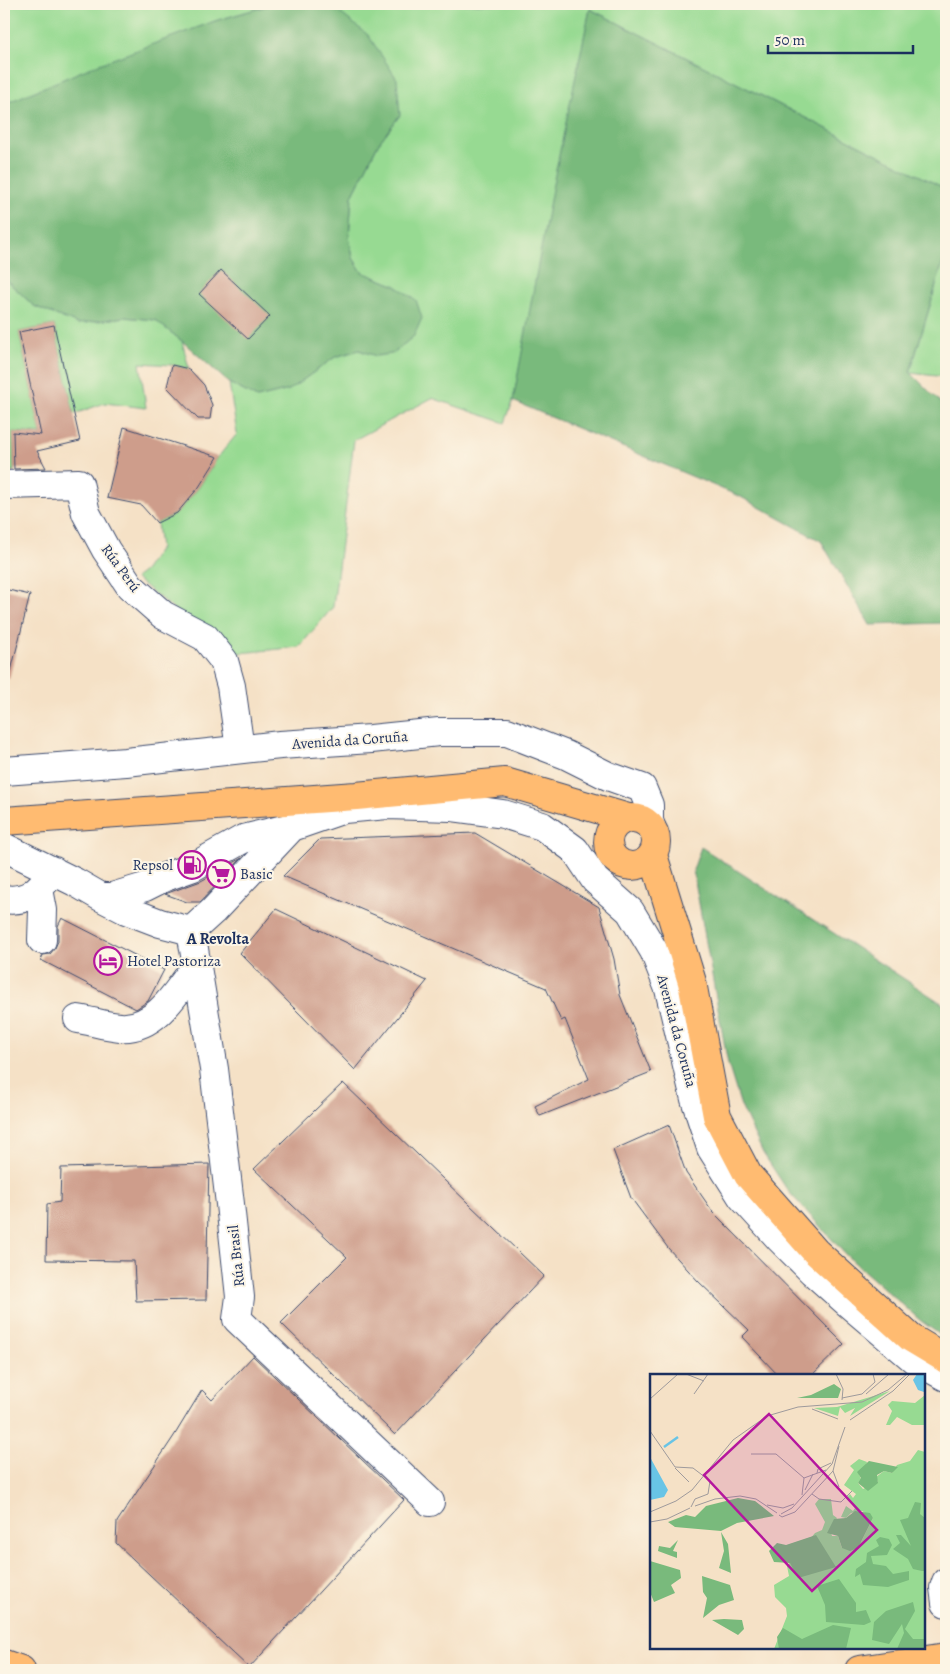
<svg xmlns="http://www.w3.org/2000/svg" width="950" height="1674" viewBox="0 0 950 1674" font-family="Alegreya,serif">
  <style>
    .green { fill: #97da92; stroke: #598478 }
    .forest { fill: #79ba7c; stroke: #4a746d }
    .building { fill: #ce9d8b }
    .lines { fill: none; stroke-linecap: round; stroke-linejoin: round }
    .minor-casing { stroke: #3c4a6e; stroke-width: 30 }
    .major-casing { stroke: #3c4a6e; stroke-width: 30 }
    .highway-casing { stroke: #3c4a6e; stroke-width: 30 }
    .minor { stroke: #fff; stroke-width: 28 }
    .major { stroke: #ffbb71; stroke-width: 28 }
    .highway { stroke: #ffbb71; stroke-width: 28 }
    .labels { text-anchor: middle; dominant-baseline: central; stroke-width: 4; stroke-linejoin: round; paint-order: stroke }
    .street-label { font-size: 15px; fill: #1b2f5e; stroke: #fcf5e5 }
    .poi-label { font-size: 15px; fill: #1b2f5e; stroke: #fcf5e5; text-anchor: start }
    .neighbourhood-label { font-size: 16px; font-weight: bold; fill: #1b2f5e; stroke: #fcf5e5 }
    .inset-river { fill: none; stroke: #68c4e6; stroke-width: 2.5 }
    .inset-road { fill: none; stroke: #9e9a9c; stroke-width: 1 }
    .view { fill: #b5179e; fill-opacity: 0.15; stroke: #b5179e; stroke-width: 2.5 }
    .inset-edge { fill: none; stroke: #1b2f5e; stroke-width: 2.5 }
  </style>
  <rect width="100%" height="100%" fill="#fcf5e5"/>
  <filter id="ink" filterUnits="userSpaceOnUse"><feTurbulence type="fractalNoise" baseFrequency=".02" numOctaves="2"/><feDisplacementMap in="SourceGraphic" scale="10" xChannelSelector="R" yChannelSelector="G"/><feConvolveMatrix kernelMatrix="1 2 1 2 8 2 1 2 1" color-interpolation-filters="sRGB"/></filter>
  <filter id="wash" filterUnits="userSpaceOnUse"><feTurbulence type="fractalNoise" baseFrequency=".0096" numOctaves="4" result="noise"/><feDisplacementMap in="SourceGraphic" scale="20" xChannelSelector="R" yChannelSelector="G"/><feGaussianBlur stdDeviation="1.12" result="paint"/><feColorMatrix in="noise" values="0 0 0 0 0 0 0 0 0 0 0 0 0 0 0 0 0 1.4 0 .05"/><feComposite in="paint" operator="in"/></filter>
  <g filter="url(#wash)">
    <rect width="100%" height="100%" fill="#f5e1c6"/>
    <path class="green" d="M 4,4 L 273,4 L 215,21 L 4,104 Z
      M 311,4 L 946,4 L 946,189 L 590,9 L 513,401 L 505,423 L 432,398 L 354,440 L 333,607 L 299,647 L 230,654 L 135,578 L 144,571 L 160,548 L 157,523 L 177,513 L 199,487 L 218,457 L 237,434 L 229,383 L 257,398 L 289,390 L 335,357 L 359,350 L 376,356 L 396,286 L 362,272 L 353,258 L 349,237 L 352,196 L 378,144 L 400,115 L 334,8 Z
      M 946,252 L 946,377 L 910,373 Z
      M 4,278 L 34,306 L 78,324 L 124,317 L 155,320 L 182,341 L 189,369 L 172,365 L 140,363 L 146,408 L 105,403 L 74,414 L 54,325 L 19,332 L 41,434 L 13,432 L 14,471 L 4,472 Z"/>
    <path class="forest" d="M 273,4 L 311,4 L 334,8 L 368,35 L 397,79 L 400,115 L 378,144 L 352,196 L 349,237 L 353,258 L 362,272 L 396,286 L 416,300 L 422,318 L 414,336 L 392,354 L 376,356 L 359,350 L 335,357 L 289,390 L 257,398 L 229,383 L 182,341 L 155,320 L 124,317 L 78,324 L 34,306 L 4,278 L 4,104 L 94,66 L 215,21 Z
      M 590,9 L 946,189 L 946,252 L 910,372 L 946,408 L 946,623 L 870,625 L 821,541 L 741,497 L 513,401 L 553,184 Z
      M 701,847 L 946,1006 L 946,1339 L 921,1321 L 846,1255 L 788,1191 L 763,1153 L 741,1106 L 728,1064 L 693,870 Z"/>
    <g id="blocks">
      <path class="building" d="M 221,270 L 270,316 L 248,339 L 199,294 Z
        M 54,325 L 80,441 L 37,451 L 46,468 L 14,469 L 13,432 L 41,435 L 19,332 Z
        M 172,365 L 189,369 L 204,385 L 212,405 L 210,419 L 198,419 L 167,387 Z
        M 124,427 L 218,457 L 199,487 L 177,513 L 157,523 L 141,505 L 107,498 Z
        M 4,589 L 30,595 L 9,679 L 4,678 Z
        M 475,833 L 599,907 L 614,959 L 620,995 L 651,1072 L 540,1116 L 535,1106 L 589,1079 L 565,1019 L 561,1021 L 546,988 L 283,876 L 320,839 Z
        M 242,858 L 200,902 L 187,902 L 165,894 L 201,881 Z
        M 276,909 L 427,981 L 355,1070 L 240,953 Z
        M 62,918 L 164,970 L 148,1001 L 136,1009 L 41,960 L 43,955 L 50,954 L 55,948 L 58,941 L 58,926 Z
        M 343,1083 L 544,1276 L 395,1435 L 281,1323 L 347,1257 L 254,1169 Z
        M 669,1125 L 686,1173 L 713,1212 L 844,1344 L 812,1375 L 778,1375 L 742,1337 L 749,1330 L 698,1281 L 668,1248 L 631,1198 L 613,1150 Z
        M 209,1164 L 206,1300 L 136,1301 L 134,1261 L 46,1260 L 47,1204 L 60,1202 L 61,1168 Z
        M 253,1356 L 404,1500 L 249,1668 L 116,1543 L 117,1522 L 174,1436 L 202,1390 L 212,1400 Z"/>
    </g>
  </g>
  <g filter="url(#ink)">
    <use href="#blocks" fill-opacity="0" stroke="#3c4a6e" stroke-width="1"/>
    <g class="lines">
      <defs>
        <path id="minor" d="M 4,485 L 79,483 L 86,513 L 106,550 L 130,586 L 163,615 L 205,637 L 224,661 L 231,686 L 240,749
          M 4,771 L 126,762 L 280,745 L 371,739 L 439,732 L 507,732 L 566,755 L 608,776 L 642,788 L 649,805 L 649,821 L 652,829
          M 4,847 L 75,882 L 101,897 L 126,910 L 160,923 L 191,931
          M 39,889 L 43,910 L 42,940
          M 101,897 L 112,897 L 145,887 L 165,877 L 193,867 L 243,839 L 292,827
          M 4,899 C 29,903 39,889 54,871
          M 191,931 L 213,911 L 292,827 L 344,809 L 387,805 L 451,807 L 503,814 L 542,826 L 575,850 L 595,880 L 630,911 L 654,951 L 669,989 L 695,1099 L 711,1148 L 742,1197 L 780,1239 L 812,1271 L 849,1304 L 915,1360 L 946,1377
          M 191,931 L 214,1069 L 230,1204 L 240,1297 L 237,1319 L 430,1502
          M 78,1019 C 91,1021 106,1026 120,1027 C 156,1030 178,990 197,964
          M 946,1582 L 944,1588 L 946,1603"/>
        <path id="major" d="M608 842a24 24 0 1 1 48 0a24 24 0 1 1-48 0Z
          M 4,821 L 356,796 L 505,782 L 628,818
          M 653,855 L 692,982 L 717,1116 L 748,1175 L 815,1251 L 911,1338 L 946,1359"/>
        <path id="highway" d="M 4,1664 L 21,1670
          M 859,1670 L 946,1657"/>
      </defs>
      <use href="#minor" class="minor-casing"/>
      <use href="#major" class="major-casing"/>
      <use href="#highway" class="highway-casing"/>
      <use href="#minor" class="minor"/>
      <use href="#major" class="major"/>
      <use href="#highway" class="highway"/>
    </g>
  </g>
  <defs>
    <symbol id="fuel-ring" viewBox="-11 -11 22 22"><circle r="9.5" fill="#fcf5e5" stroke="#b5179e" stroke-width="1.5"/><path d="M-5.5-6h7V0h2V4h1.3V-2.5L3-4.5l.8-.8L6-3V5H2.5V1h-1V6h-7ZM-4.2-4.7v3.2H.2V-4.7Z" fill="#b5179e"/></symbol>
    <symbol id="supermarket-ring" viewBox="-11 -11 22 22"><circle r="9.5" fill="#fcf5e5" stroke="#b5179e" stroke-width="1.5"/><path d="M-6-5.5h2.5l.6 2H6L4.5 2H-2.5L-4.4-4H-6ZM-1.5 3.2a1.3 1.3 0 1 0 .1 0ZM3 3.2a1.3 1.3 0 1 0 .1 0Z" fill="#b5179e"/></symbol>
    <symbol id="hotel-ring" viewBox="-11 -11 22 22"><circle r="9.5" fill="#fcf5e5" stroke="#b5179e" stroke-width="1.5"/><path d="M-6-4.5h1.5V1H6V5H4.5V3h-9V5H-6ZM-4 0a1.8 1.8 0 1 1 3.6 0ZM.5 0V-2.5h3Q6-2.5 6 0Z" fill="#b5179e"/></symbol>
  </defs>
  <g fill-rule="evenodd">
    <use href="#fuel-ring" x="176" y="849" width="32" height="32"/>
    <use href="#supermarket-ring" x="205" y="858" width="32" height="32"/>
    <use href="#hotel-ring" x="92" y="945" width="32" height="32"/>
  </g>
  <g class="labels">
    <g class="street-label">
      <text transform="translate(121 568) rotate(54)">Rúa Perú</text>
      <text transform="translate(350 740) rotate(-4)">Avenida da Coruña</text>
      <text transform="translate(677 1031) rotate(75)">Avenida da Coruña</text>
      <text transform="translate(236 1256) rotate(-96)">Rúa Brasil</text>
    </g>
    <g class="poi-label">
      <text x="173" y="865" text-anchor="end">Repsol</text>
      <text x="240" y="874">Basic</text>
      <text x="127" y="961">Hotel Pastoriza</text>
    </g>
    <g class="neighbourhood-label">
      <text x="218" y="939">A Revolta</text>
    </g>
  </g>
  <g transform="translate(650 1374)">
    <rect width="275" height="275" fill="#f5e1c6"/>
    <path d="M 240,17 L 200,42 L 205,34 L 195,39 L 190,33 L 188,42 L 164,34 L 187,33 ZM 275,21 L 275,51 L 262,51 L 247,43 L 240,51 L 236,51 L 242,37 L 238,31 L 242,27 L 265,29 ZM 268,76 L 275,78 L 275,192 L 272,197 L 275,197 L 275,275 L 124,275 L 137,242 L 136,234 L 125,223 L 124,211 L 139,202 L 137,192 L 165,159 L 172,156 L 175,148 L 165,130 L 169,125 L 181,125 L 183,141 L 187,144 L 180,155 L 182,162 L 188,162 L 192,174 L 211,168 L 223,144 L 212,137 L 201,139 L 196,144 L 191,143 L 196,132 L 203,137 L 205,134 L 196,124 L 200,120 L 203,124 L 206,120 L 194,111 L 204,96 L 200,92 L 209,85 L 217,88 L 215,94 L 208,98 L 211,105 L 208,109 L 213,115 L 228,108 L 226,103 L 234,97 L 242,99 L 247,91 L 260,87 Z" fill="#97da92"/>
    <path d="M 184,10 L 191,15 L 188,24 L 147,24 L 161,21 ZM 219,87 L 248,93 L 242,99 L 234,97 L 227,101 L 228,109 L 218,117 L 208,109 L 211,104 L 207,98 ZM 88,124 L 105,127 L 124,142 L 87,149 L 71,157 L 25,153 L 18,148 L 36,141 L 45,143 L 56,132 ZM 265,128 L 271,129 L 270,140 L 275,144 L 275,197 L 272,197 L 263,195 L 258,185 L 243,175 L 250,169 L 246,161 L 251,161 L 261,172 L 250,146 L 258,144 ZM 205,137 L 220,139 L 223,144 L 208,174 L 200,177 L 192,174 L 188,162 L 177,159 L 184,145 L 196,144 ZM 71,158 L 78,170 L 81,199 L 69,194 L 74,177 ZM 166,161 L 186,193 L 148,204 L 140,189 L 124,188 L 119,177 L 127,169 L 136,171 ZM 230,163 L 239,165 L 242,171 L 237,181 L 221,182 L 223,190 L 236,192 L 243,200 L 259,197 L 259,206 L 238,213 L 213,211 L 210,200 L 205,203 L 206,195 L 216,188 L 217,179 L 229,172 L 226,166 ZM 28,166 L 23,177 L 27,178 L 27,184 L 8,177 L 9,172 L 20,174 ZM 0,187 L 30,196 L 31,204 L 21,211 L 25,219 L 4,228 L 0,218 ZM 52,202 L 80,211 L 84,226 L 69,231 L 53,244 L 57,224 L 53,218 ZM 189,205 L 206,229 L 206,238 L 216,236 L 221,248 L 214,251 L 176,248 L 175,231 L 167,212 ZM 263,228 L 265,237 L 255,255 L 263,265 L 275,265 L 275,275 L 247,275 L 254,259 L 252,250 L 239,270 L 222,266 L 224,248 L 236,237 ZM 74,245 L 92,246 L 94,255 L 88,261 L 62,246 ZM 183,251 L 201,254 L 196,275 L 129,275 L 127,263 L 133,254 L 152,265 Z" fill="#79ba7c"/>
    <path d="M 267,0 L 275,0 L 274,18 L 268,16 L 263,6 ZM 0,83 L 18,116 L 14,123 L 0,126 Z" fill="#68c4e6"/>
    <path class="inset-river" d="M 14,73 L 28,63"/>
    <path class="inset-road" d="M 36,0 L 54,7M 186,0 L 193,15 L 192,26M 44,20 L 58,0M 216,20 L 239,0M 192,24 L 212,20 L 225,8 L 223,0M 0,25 L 28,0M 162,35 L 188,45M 200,46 L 243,17 L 260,0M 0,57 L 25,93 L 43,94 L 60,107 L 58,120 L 45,125 L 41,133M 101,80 L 126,80 L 154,104M 25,94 L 39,108M 183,97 L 189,113M 167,99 L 168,95 L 181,89M 154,104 L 176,96M 155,116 L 163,100M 162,120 L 169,125 L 191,128 L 202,117M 152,121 L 154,104M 117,131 L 133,134 L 144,130M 45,132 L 65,125 L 90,122 L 106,125 L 127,139M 0,138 L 26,127 L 42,116 L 83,66 L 117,42 L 148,33 L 212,28 L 238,16 L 257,0M 131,140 L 142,134 L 182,90 L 195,53M 129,141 L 132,143 L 145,138 L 183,97 L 189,72M 0,148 L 17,145 L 40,134"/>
    <path class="view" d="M 119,40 L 227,156 L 162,217 L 54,101 Z"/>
    <rect width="275" height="275" class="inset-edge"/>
  </g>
  <rect width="950" height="1674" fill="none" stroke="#fcf5e5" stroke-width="20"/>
  <path d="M768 45v8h145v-8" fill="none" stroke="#1b2f5e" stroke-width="2.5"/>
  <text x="775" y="45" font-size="15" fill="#1b2f5e" stroke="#fcf5e5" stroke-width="4" paint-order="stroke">50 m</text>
</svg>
